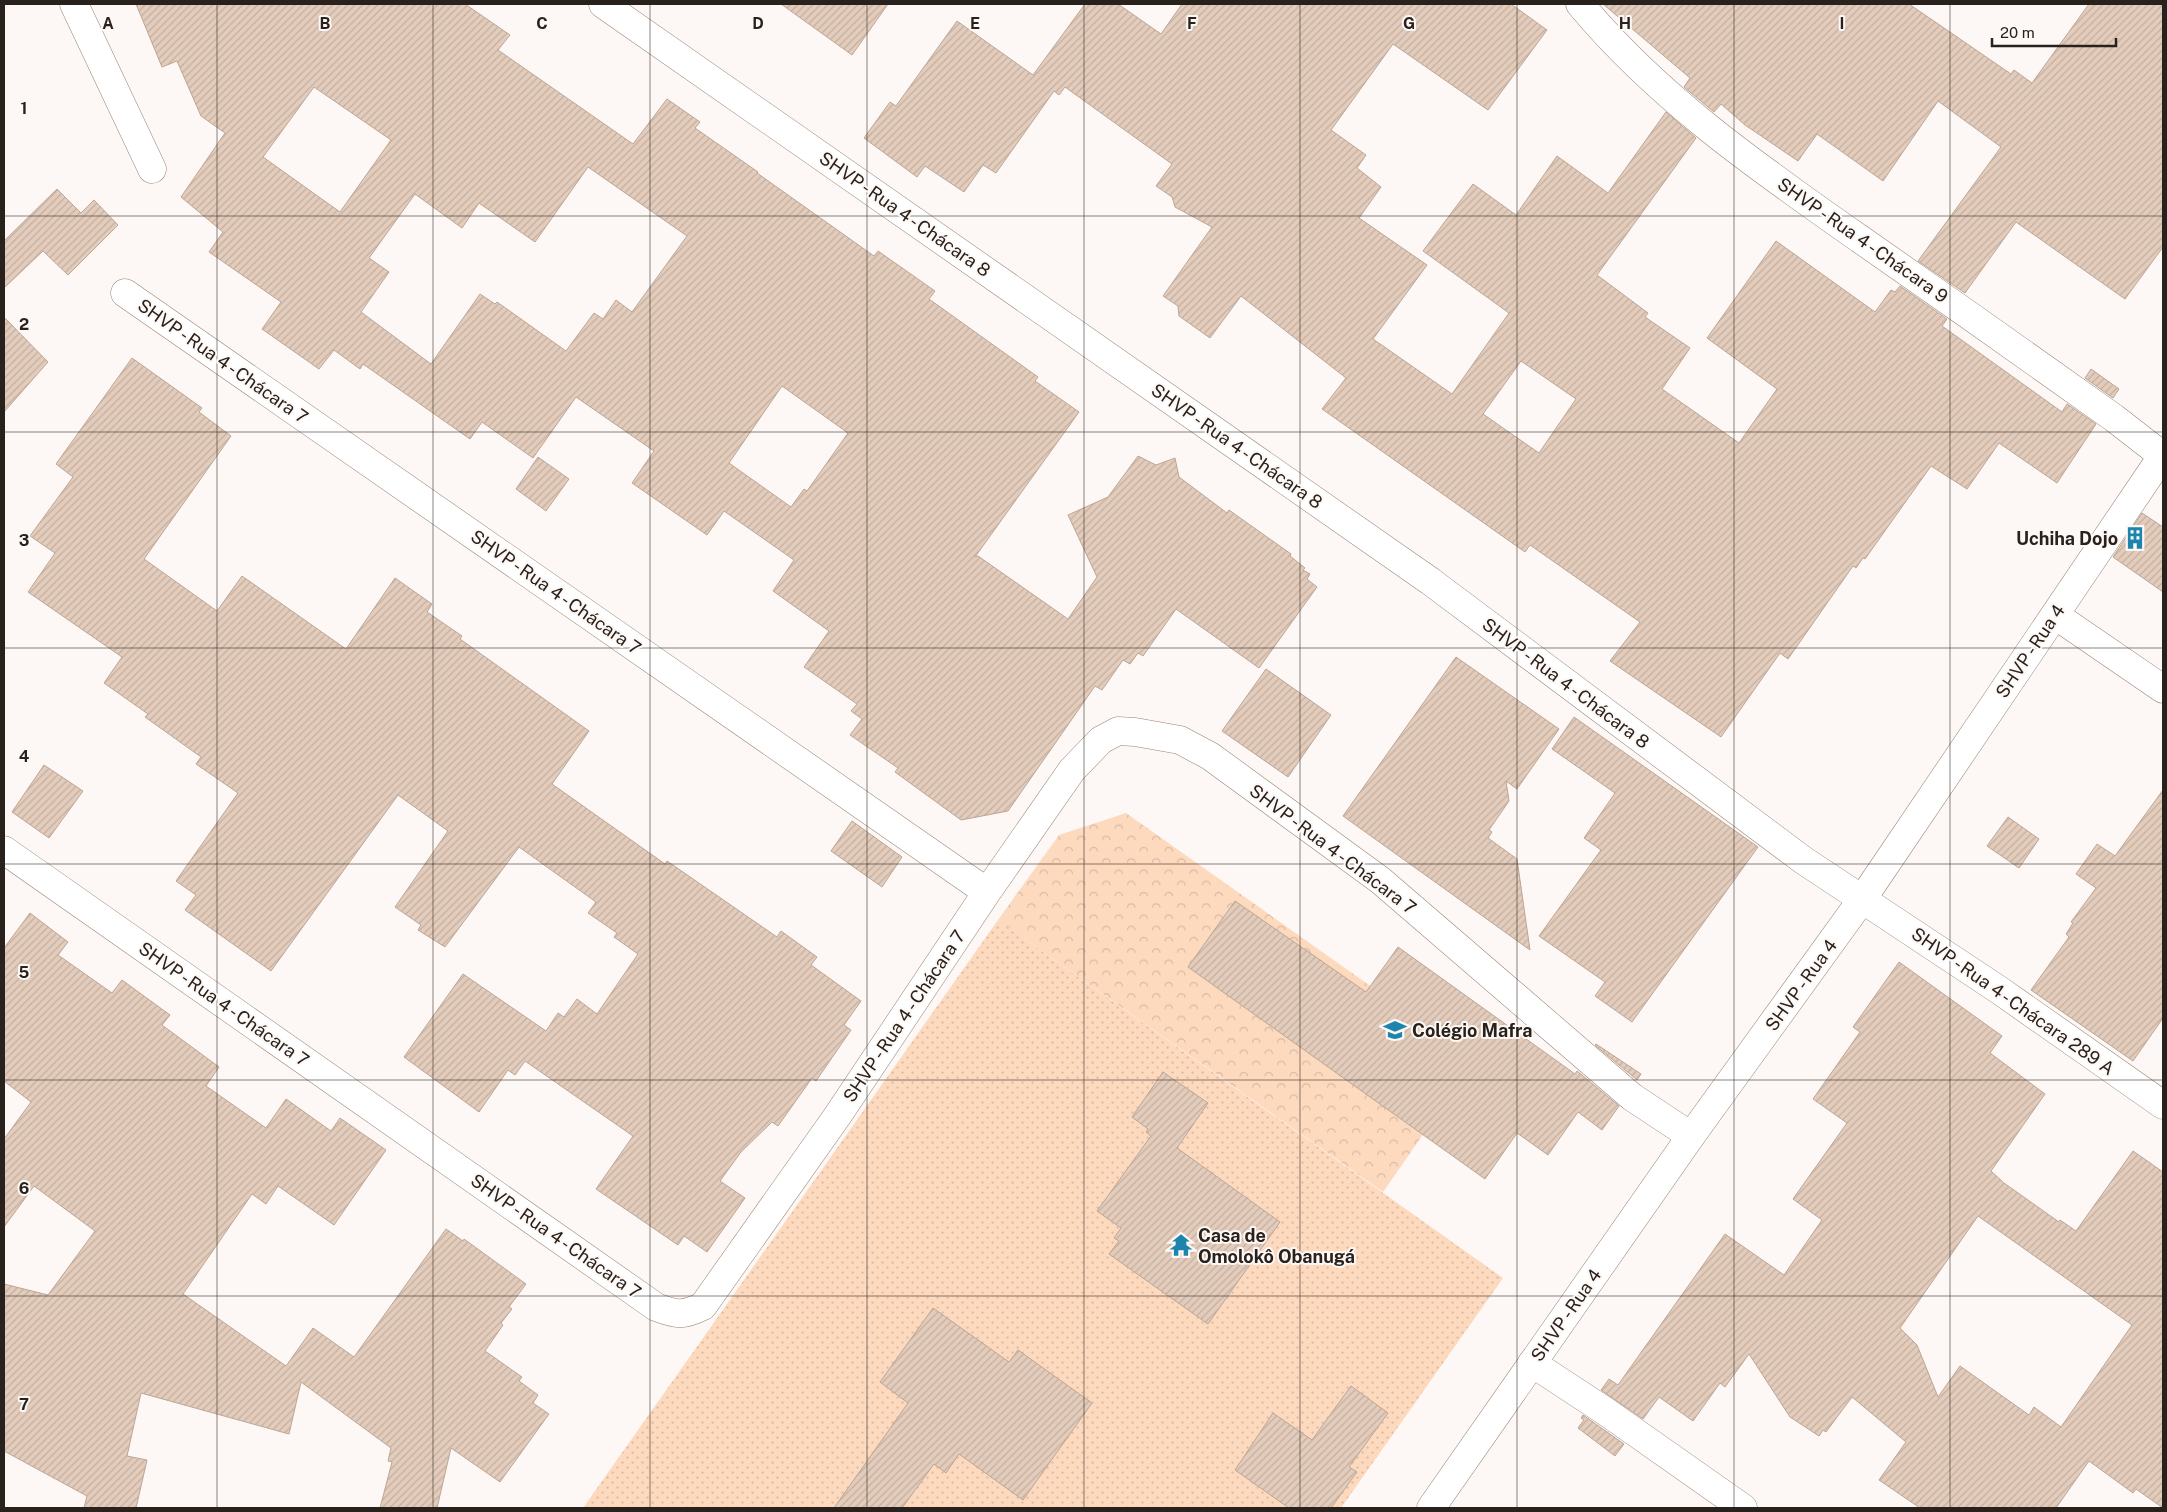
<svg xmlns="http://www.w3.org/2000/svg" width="2167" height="1512" viewBox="0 0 2167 1512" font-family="'Public Sans',sans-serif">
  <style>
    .grass { fill: url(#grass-dots) }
    .park { fill: url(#park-crowns) }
    .building { fill: url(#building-hatch); stroke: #bca696; fill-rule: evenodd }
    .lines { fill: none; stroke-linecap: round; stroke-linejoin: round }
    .minor-casing { stroke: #988373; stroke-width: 29 }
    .tertiary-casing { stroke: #988373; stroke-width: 29 }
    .minor { stroke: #fff; stroke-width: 28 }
    .tertiary { stroke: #fff; stroke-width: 28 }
    .grid { fill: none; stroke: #29211b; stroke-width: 1; stroke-opacity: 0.55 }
    .labels { text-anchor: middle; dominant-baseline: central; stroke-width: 4; stroke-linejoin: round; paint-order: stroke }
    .street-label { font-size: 18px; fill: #29211b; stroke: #fdf8f5 }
    .poi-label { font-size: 18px; font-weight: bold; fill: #29211b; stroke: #fdf8f5; text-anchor: start }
    .grid-label { font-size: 16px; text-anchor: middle; font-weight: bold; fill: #29211b; stroke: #fdf8f5; stroke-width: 4; stroke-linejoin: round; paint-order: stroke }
  </style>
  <defs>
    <pattern id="grass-dots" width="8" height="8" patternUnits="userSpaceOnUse" patternTransform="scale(1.25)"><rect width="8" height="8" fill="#fdd9be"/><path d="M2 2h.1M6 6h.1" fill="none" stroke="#d9baa3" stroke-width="1.8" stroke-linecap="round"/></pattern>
    <pattern id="park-crowns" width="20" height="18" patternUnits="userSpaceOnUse" patternTransform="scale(1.25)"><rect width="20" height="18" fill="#fdd9be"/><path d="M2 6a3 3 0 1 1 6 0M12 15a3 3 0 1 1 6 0" fill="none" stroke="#d9baa3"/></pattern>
    <pattern id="building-hatch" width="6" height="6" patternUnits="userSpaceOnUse" patternTransform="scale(1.25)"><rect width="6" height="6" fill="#e3ccbb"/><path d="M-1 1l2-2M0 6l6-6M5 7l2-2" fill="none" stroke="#c3afa0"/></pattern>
  </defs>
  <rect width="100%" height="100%" fill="#fdf8f5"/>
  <path class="grass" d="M 998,920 L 1503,1278 L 1341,1508 L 583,1508 Z"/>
  <path class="park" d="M 1126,813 L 1475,1060 L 1383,1192 L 998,920 L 1059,835 Z"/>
  <path class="building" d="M 136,4 L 465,4 L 510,35 L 498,50 L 633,144 L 667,99 L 700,122 L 695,128 L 758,172 L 757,173 L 874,256 L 878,251 L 935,291 L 929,299 L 1038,377 L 1035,381 L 1079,412 L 975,557 L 978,556 L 1068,619 L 1097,577 L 1068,515 L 1108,497 L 1138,456 L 1156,465 L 1175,458 L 1179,477 L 1227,513 L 1229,510 L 1291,554 L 1290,556 L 1305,568 L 1303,570 L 1310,574 L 1307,579 L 1317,587 L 1259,668 L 1176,609 L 1143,656 L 1138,653 L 1130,664 L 1123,660 L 1102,690 L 1095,686 L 1008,811 L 961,820 L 895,772 L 898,768 L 850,735 L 862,719 L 851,711 L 857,704 L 804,667 L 829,631 L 773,591 L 794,560 L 724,511 L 707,535 L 632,483 L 654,451 L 576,397 L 533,458 L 482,422 L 470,439 L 363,364 L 360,369 L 334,350 L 319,369 L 262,329 L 281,302 L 209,252 L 223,232 L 181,197 L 225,133 L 201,116 L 177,61 L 162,67 ZM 314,87 L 391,140 L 340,212 L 263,157 ZM 588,167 L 687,236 L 632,312 L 616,300 L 603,319 L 594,313 L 566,351 L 497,302 L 495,304 L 480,294 L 431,364 L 361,312 L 389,272 L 369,258 L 415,194 L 462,228 L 479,203 L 535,242 ZM 782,386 L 848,433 L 807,491 L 804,489 L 791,507 L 729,463 Z
    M 781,4 L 888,4 L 852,55 Z
    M 1085,4 L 1118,4 L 1161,34 L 1182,4 L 1511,4 L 1547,30 L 1488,110 L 1393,44 L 1331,130 L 1366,155 L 1357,168 L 1381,187 L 1359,218 L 1427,265 L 1373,339 L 1452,394 L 1509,313 L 1423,251 L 1473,184 L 1516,215 L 1557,156 L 1608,193 L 1666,112 L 1696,138 L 1597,275 L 1648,313 L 1645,317 L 1690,348 L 1662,389 L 1739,443 L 1777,389 L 1707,338 L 1776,241 L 1875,312 L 1891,290 L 1895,292 L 1900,286 L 1947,319 L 1942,326 L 2062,412 L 2067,404 L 2096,424 L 2057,483 L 1999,443 L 1967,489 L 1931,466 L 1865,559 L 1863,558 L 1856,568 L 1853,566 L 1788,659 L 1780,653 L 1721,737 L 1610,661 L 1640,622 L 1530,545 L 1525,552 L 1322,409 L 1346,378 L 1241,296 L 1210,338 L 1179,316 L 1178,306 L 1163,296 L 1212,227 L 1175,207 L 1172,197 L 1156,186 L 1172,164 L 1065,87 L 1059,95 L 1054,91 L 996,173 L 983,165 L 964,192 L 925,166 L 917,177 L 864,138 L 890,102 L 896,106 L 957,21 L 1033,75 ZM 1521,361 L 1576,399 L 1539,453 L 1483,414 Z
    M 1603,4 L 1909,4 L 2011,74 L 2014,70 L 2032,83 L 2089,4 L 2163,4 L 2163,247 L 2125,299 L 2016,222 L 1965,293 L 1918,261 L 2001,147 L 1938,101 L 1883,181 L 1817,134 L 1798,161 L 1745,125 L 1721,104 L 1714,112 L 1684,87 L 1690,78 Z
    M 57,189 L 81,213 L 94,200 L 118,225 L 68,275 L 43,251 L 4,288 L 4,241 Z
    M 4,317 L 48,362 L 4,412 Z
    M 132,358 L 202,408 L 199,412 L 231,436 L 144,559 L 217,611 L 242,576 L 346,649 L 395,578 L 432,604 L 427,612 L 462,636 L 460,639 L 589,731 L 552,784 L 665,864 L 667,861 L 777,937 L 781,931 L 817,957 L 811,965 L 861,1001 L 844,1025 L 851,1030 L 816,1081 L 812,1078 L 778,1126 L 772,1122 L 741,1152 L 720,1181 L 745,1198 L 707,1252 L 684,1236 L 678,1245 L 596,1189 L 633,1136 L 525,1061 L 515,1075 L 508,1070 L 479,1112 L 404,1057 L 463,974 L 546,1031 L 558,1013 L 564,1017 L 577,999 L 597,1014 L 638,954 L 614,937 L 617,933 L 588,913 L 596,902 L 519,847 L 445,947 L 418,930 L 421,925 L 395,907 L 448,831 L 398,795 L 271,971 L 185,910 L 196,895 L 176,881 L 238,793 L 196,764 L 201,757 L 145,717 L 148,714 L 104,683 L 122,657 L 28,592 L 55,553 L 30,536 L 73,477 L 56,464 Z
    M 2091,369 L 2119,389 L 2113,398 L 2085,378 Z
    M 538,457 L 569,479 L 546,511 L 516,489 Z
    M 2142,513 L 2163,527 L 2163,592 L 2113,557 Z
    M 1456,657 L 1559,729 L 1517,789 L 1506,781 L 1509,801 L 1489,830 L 1492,832 L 1488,838 L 1517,859 L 1530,950 L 1343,816 Z
    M 1266,669 L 1331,715 L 1288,777 L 1222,731 Z
    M 1574,717 L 1758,847 L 1632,1022 L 1595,996 L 1605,982 L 1539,936 L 1601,850 L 1584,838 L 1615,793 L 1552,749 Z
    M 44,765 L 83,791 L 49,838 L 12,812 Z
    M 2163,790 L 2163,1018 L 2133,1061 L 2031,990 L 2069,937 L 2066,934 L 2073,923 L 2071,922 L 2096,888 L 2076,874 L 2097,844 L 2115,856 Z
    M 2008,817 L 2039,839 L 2019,868 L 1987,846 Z
    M 852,821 L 902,857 L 882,887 L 831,851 Z
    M 1235,901 L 1366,992 L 1398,947 L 1575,1074 L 1577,1071 L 1619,1106 L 1602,1130 L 1578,1112 L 1548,1155 L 1517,1133 L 1485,1179 L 1188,967 Z
    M 30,913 L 68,942 L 58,955 L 112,993 L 122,980 L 170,1015 L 162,1025 L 219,1067 L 206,1086 L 266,1128 L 286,1099 L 331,1131 L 340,1118 L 386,1150 L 334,1225 L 278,1186 L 266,1204 L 252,1194 L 183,1294 L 286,1366 L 313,1328 L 354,1357 L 446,1229 L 463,1241 L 464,1239 L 526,1284 L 509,1307 L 512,1309 L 501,1323 L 503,1325 L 485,1351 L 522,1377 L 519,1381 L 538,1395 L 533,1403 L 549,1414 L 500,1482 L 451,1448 L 437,1508 L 380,1508 L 392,1462 L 388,1461 L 391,1448 L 301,1382 L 289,1434 L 141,1393 L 127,1456 L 147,1460 L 136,1508 L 84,1508 L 87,1496 L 4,1451 L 4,1284 L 48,1295 L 95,1231 L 34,1186 L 4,1227 L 4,1139 L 31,1102 L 4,1081 L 4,948 Z
    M 1899,962 L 2002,1036 L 1990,1053 L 2045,1094 L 1991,1171 L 2004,1183 L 2059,1222 L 2060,1220 L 2076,1231 L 2133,1151 L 2163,1172 L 2163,1508 L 2136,1489 L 2133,1493 L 2089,1461 L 2056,1508 L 1920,1508 L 1879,1480 L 1906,1442 L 1852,1397 L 1826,1432 L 1823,1430 L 1819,1436 L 1790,1417 L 1749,1354 L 1725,1387 L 1720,1383 L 1693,1421 L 1659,1397 L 1643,1419 L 1601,1390 L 1609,1379 L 1618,1385 L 1725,1234 L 1784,1275 L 1822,1220 L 1793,1199 L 1847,1123 L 1813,1099 L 1860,1032 L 1853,1027 ZM 1978,1216 L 2132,1325 L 2061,1427 L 2034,1407 L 2029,1415 L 1960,1366 L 1938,1397 L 1917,1345 L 1900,1328 Z
    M 1596,1044 L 1641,1074 L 1637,1080 L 1595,1045 Z
    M 1163,1072 L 1208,1103 L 1177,1148 L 1280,1222 L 1208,1324 L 1109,1254 L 1119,1241 L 1114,1238 L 1121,1228 L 1097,1211 L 1151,1136 L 1146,1132 L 1148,1129 L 1132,1117 Z
    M 933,1308 L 1009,1362 L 1018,1350 L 1092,1403 L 1023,1500 L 959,1454 L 946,1473 L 934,1464 L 902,1508 L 834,1508 L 908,1403 L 880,1382 Z
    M 1351,1386 L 1388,1413 L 1349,1467 L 1357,1472 L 1331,1508 L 1289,1508 L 1235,1470 L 1273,1413 L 1312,1440 Z
    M 1583,1415 L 1624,1444 L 1615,1456 L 1578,1428 L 1584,1420 L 1581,1418 Z"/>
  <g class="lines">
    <defs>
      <path id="minor" d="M 74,4 L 152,169
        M 603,4 L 1430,581 L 1803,860 L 1999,990 L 2163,1105
        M 1580,4 C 1658,98 1760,169 1860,239 C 1945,298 2030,358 2114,418 L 2163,456
        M 125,293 L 987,892
        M 2055,615 L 2163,689
        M 4,850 L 656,1307 C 677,1315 683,1316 703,1306 L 838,1115 L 987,892 L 1072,770 L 1101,740 L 1118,731 L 1135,732 L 1180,740 L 1210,756 L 1380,880 L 1632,1097 L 1691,1136
        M 1532,1363 L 1605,1411 L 1743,1508"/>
      <path id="tertiary" d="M 1431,1508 L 1691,1136 L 1863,898 L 2163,455"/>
    </defs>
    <use href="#minor" class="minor-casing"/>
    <use href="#tertiary" class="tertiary-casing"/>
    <use href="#minor" class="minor"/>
    <use href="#tertiary" class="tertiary"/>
  </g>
  <path class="grid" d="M 217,4 L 217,1508M 433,4 L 433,1508M 650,4 L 650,1508M 867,4 L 867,1508M 1084,4 L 1084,1508M 1300,4 L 1300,1508M 1517,4 L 1517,1508M 1734,4 L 1734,1508M 1950,4 L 1950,1508M 4,216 L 2163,216M 4,432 L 2163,432M 4,648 L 2163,648M 4,864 L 2163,864M 4,1080 L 2163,1080M 4,1296 L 2163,1296"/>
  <defs>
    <symbol id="building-bare" viewBox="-9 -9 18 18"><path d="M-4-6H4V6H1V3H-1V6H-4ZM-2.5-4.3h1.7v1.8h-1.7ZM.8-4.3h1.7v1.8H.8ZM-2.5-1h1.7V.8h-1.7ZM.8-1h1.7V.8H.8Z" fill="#1c84ad" stroke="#fdf8f5" stroke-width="2.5" paint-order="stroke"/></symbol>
    <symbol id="school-bare" viewBox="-9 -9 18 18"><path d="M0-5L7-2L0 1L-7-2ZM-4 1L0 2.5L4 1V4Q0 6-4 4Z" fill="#1c84ad" stroke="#fdf8f5" stroke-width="2.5" paint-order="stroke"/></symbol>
    <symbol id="temple-bare" viewBox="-9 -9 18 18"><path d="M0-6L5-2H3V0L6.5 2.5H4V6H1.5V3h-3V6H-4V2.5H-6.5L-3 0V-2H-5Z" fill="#1c84ad" stroke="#fdf8f5" stroke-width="2.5" paint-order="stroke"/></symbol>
  </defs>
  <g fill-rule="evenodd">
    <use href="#building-bare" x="2119" y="522" width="32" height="32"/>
    <use href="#school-bare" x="1379" y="1014" width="32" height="32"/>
    <use href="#temple-bare" x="1165" y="1229" width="32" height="32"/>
  </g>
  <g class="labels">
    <g class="street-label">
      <text transform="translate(905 214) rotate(35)">SHVP - Rua 4 - Chácara 8</text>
      <text transform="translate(1863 240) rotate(35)">SHVP - Rua 4 - Chácara 9</text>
      <text transform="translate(223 361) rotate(35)">SHVP - Rua 4 - Chácara 7</text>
      <text transform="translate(1237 446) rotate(35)">SHVP - Rua 4 - Chácara 8</text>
      <text transform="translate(556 592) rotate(35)">SHVP - Rua 4 - Chácara 7</text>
      <text transform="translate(2030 651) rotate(-56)">SHVP - Rua 4</text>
      <text transform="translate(1566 683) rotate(37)">SHVP - Rua 4 - Chácara 8</text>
      <text transform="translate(1333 849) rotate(37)">SHVP - Rua 4 - Chácara 7</text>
      <text transform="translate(1801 985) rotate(-54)">SHVP - Rua 4</text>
      <text transform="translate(2013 1001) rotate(35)">SHVP - Rua 4 - Chácara 289 A</text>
      <text transform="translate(224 1004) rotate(35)">SHVP - Rua 4 - Chácara 7</text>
      <text transform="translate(904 1016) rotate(-56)">SHVP - Rua 4 - Chácara 7</text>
      <text transform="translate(556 1236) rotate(35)">SHVP - Rua 4 - Chácara 7</text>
      <text transform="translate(1566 1315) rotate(-55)">SHVP - Rua 4</text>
    </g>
    <g class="poi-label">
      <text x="2118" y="538" text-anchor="end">Uchiha Dojo</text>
      <text x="1412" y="1030">Colégio Mafra</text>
      <text x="1198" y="1235">Casa de<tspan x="1198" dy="21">Omolokô Obanugá</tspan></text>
    </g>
  </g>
  <g class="grid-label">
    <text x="108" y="29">A</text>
    <text x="325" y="29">B</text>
    <text x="542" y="29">C</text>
    <text x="758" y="29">D</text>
    <text x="975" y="29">E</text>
    <text x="1192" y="29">F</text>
    <text x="1409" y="29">G</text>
    <text x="1625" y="29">H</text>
    <text x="1842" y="29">I</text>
    <text x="24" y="114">1</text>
    <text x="24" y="330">2</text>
    <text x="24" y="546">3</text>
    <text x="24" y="762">4</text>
    <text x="24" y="978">5</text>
    <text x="24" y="1194">6</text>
    <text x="24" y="1410">7</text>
  </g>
  <rect width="2167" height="1512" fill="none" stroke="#29211b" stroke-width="10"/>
  <path d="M1992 38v8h124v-8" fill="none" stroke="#29211b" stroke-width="2.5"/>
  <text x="2000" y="38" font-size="15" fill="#29211b" stroke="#fdf8f5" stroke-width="4" paint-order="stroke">20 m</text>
</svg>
